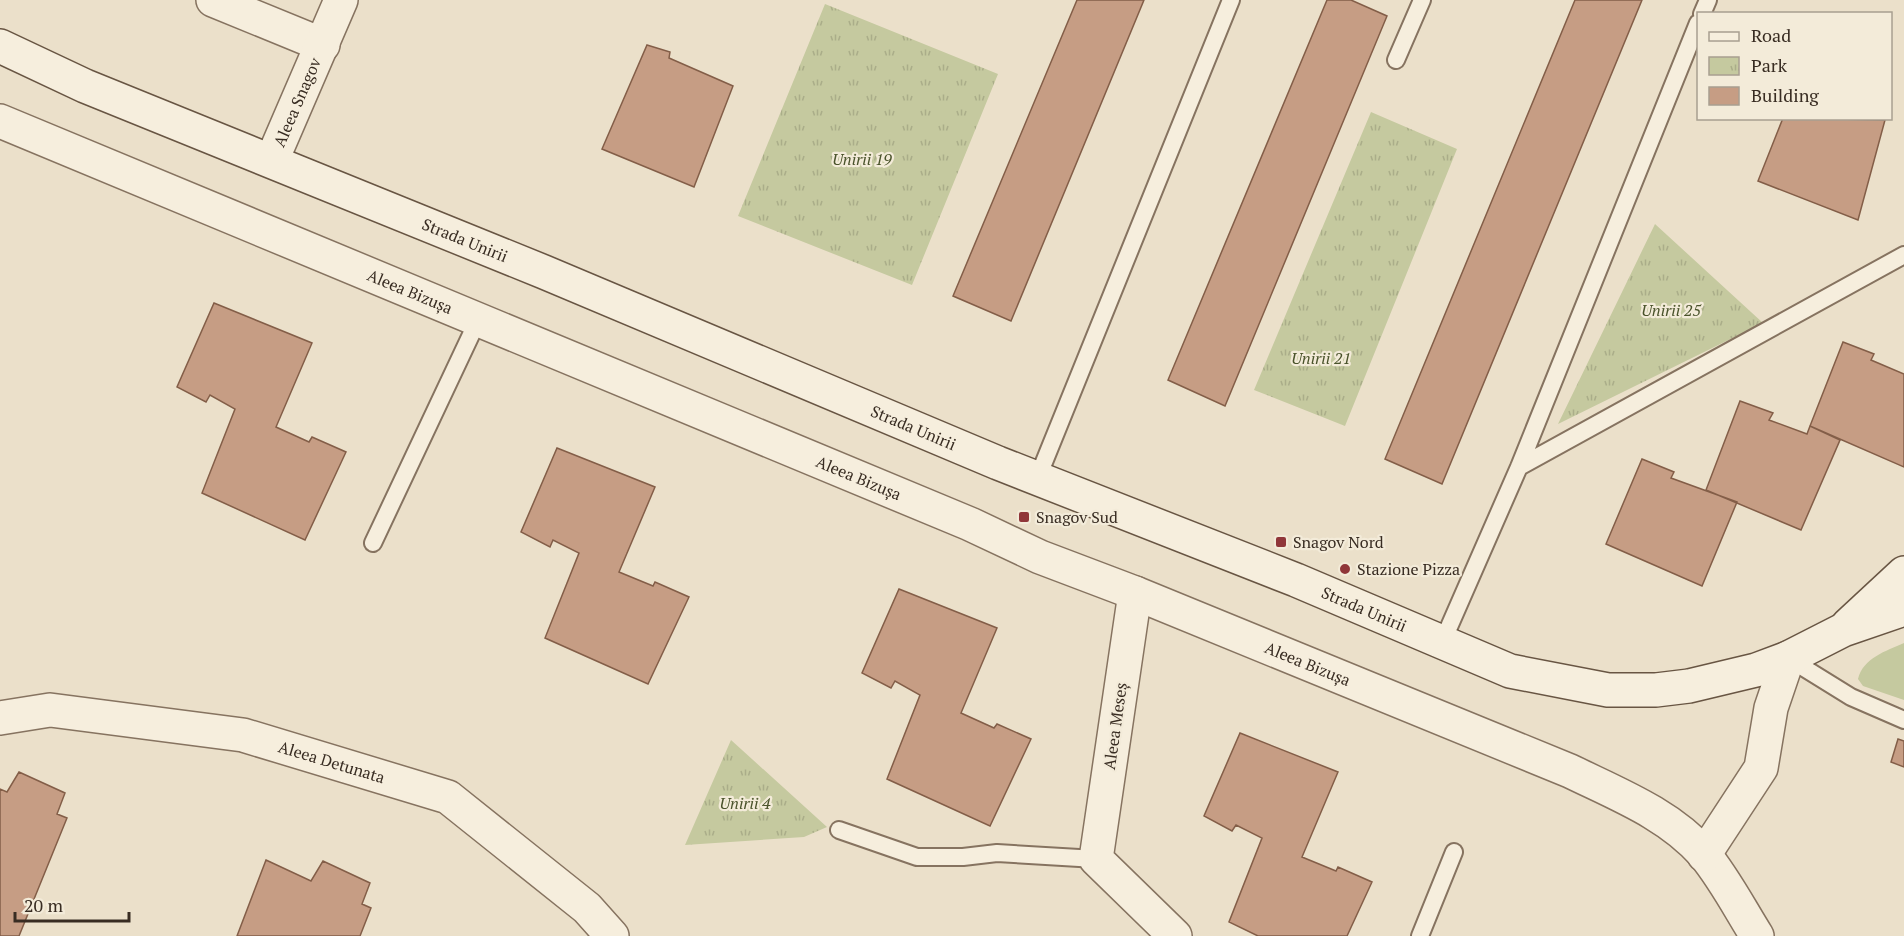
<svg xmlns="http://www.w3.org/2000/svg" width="1904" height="936" viewBox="0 0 1904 936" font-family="'PT Serif',serif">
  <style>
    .grass { fill: #c5c99f }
    .park { fill: url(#park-tufts) }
    .building { fill: #c69d84; stroke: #835e48; stroke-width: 1.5 }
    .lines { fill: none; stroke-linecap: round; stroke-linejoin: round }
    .service-casing { stroke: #867360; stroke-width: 20 }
    .minor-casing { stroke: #867360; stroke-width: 36 }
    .secondary-casing { stroke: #685543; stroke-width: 36 }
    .service { stroke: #f6eedd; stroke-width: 16 }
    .minor { stroke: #f6eedd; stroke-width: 33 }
    .secondary { stroke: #f6eedd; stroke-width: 33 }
    .poi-dot { fill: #903639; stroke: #f3ebd9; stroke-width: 2 }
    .labels { text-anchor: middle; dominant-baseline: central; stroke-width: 4.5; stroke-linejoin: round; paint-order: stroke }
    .street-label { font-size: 16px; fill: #382c22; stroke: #f3ebd9 }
    .park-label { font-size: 16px; font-style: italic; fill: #4a532b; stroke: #f3ebd9 }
    .poi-label { font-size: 16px; fill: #382c22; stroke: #f3ebd9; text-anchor: start }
  </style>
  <defs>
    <pattern id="park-tufts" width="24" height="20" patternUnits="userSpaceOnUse" patternTransform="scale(1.5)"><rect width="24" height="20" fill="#c5c99f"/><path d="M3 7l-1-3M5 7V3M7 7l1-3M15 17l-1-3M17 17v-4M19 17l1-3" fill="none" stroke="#aaad89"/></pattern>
  </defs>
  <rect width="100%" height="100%" fill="#ebe0ca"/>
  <path class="grass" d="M 1904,643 L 1904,700 L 1863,686 L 1858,679 C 1863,658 1886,651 1904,643 Z"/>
  <path class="park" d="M 825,4 L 998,74 L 912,285 L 738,216 Z
    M 1371,112 L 1457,149 L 1345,426 L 1254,390 Z
    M 1655,224 L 1763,323 L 1558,424 Z
    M 731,740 L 827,827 L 804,837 L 685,845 Z"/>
  <path class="building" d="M 1077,0 L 1144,0 L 1011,321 L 953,296 Z
    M 1327,0 L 1351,0 L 1387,16 L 1225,406 L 1168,380 Z
    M 1575,0 L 1642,0 L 1442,484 L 1385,459 Z
    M 647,45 L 670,52 L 669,58 L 733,86 L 694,187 L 602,149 Z
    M 1783,118 L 1885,120 L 1858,220 L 1758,181 Z
    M 214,303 L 312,343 L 276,427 L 309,442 L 312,437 L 346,452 L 305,540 L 202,493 L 235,409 L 210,395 L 206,402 L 177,387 Z
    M 1843,342 L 1874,354 L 1871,360 L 1904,374 L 1904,467 L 1810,426 Z
    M 1740,401 L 1773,413 L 1769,420 L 1807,434 L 1810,426 L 1840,440 L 1801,530 L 1706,490 Z
    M 557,448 L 655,487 L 619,572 L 653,586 L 655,582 L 689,597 L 648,684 L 545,638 L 579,553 L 553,540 L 550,547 L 521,532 Z
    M 1642,459 L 1674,472 L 1671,478 L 1737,502 L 1702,586 L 1606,544 Z
    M 899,589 L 997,628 L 961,713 L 994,728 L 997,724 L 1031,739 L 990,826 L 887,779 L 920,695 L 895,681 L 891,688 L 862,673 Z
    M 1240,733 L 1338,772 L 1302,857 L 1336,871 L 1338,867 L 1372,882 L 1347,936 L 1258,936 L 1229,922 L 1262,838 L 1236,825 L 1232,831 L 1204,816 Z
    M 1898,739 L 1904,741 L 1904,767 L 1891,762 Z
    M 19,772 L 65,793 L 57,814 L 67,818 L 19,936 L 0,936 L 0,789 L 7,792 Z
    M 266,860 L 311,881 L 323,861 L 370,883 L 362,904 L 371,908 L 360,936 L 237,936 Z"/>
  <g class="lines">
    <defs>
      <path id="service" d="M 1702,14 L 1708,0
        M 1396,60 L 1422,0
        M 1519,467 L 1904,255
        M 1038,477 L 1231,0
        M 373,543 L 478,320
        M 1442,643 L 1519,467 L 1698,23
        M 1788,658 L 1851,697 L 1904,720
        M 839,830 L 917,857 L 963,857 L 997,853 L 1096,859
        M 1420,936 L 1454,852"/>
      <g id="minor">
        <path d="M 213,0 L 323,45"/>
        <path id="s1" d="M 0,121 L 970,524 L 1040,557 L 1135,593 L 1570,771 C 1617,794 1669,814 1704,854 C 1724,878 1740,909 1757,936"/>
        <path id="s2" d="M 272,160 L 341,0"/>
        <path d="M 1135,593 L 1096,859 L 1175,936"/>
        <path id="s3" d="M 0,718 L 50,710 L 243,735 L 448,797 L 587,908 L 612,936"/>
        <path d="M 1704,855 L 1761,768 L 1771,708 L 1788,658"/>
      </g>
      <g id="secondary">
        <path id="s4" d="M 0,46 L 85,86 L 544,272 L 998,463 L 1296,580 L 1510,671 L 1608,690 L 1656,690 L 1689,686 L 1756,670 L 1788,658 L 1843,630 L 1904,609"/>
        <path d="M 1848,625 L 1904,573"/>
      </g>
    </defs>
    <use href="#service" class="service-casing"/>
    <use href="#minor" class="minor-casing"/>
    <use href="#secondary" class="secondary-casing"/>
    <use href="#service" class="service"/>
    <use href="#minor" class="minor"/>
    <use href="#secondary" class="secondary"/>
  </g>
  <g class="poi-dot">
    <rect x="1018" y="511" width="12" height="12" rx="3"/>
    <rect x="1275" y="536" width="12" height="12" rx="3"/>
    <circle cx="1345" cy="569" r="6"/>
  </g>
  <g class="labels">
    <g class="street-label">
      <text stroke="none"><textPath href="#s2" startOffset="63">Aleea Snagov</textPath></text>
      <text stroke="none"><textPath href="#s4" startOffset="504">Strada Unirii</textPath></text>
      <text stroke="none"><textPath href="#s1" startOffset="444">Aleea Bizușa</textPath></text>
      <text stroke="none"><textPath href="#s4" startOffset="990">Strada Unirii</textPath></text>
      <text stroke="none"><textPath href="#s1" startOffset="930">Aleea Bizușa</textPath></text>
      <text stroke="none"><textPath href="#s4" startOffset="1476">Strada Unirii</textPath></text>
      <text stroke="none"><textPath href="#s1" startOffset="1416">Aleea Bizușa</textPath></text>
      <text transform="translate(1115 726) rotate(-82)">Aleea Meseș</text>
      <text stroke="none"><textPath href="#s3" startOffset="338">Aleea Detunata</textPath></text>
    </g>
    <g class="park-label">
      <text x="862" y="159">Unirii 19</text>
      <text x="1671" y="310">Unirii 25</text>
      <text x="1321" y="358">Unirii 21</text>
      <text x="745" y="803">Unirii 4</text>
    </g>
    <g class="poi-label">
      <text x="1036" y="517">Snagov Sud</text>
      <text x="1293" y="542">Snagov Nord</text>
      <text x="1357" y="569">Stazione Pizza</text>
    </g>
  </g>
  <rect x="1697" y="12" width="195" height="108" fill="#f3ebd9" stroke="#a89f90" stroke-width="1.5"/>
  <rect x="1709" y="32" width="30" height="9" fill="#f6eedd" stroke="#a89f90" stroke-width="1.5"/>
  <text x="1751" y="42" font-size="18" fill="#382c22">Road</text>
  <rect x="1709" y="57" width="30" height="18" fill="url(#park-tufts)" stroke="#a89f90" stroke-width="1.5"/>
  <text x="1751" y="72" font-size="18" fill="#382c22">Park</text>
  <rect x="1709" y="87" width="30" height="18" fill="#c69d84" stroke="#a89f90" stroke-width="1.5"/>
  <text x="1751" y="102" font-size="18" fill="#382c22">Building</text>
  <path d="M15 912v9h114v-9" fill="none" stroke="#382c22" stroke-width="3"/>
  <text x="24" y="912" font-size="18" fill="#382c22" stroke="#f3ebd9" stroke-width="4.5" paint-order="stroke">20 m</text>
</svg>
